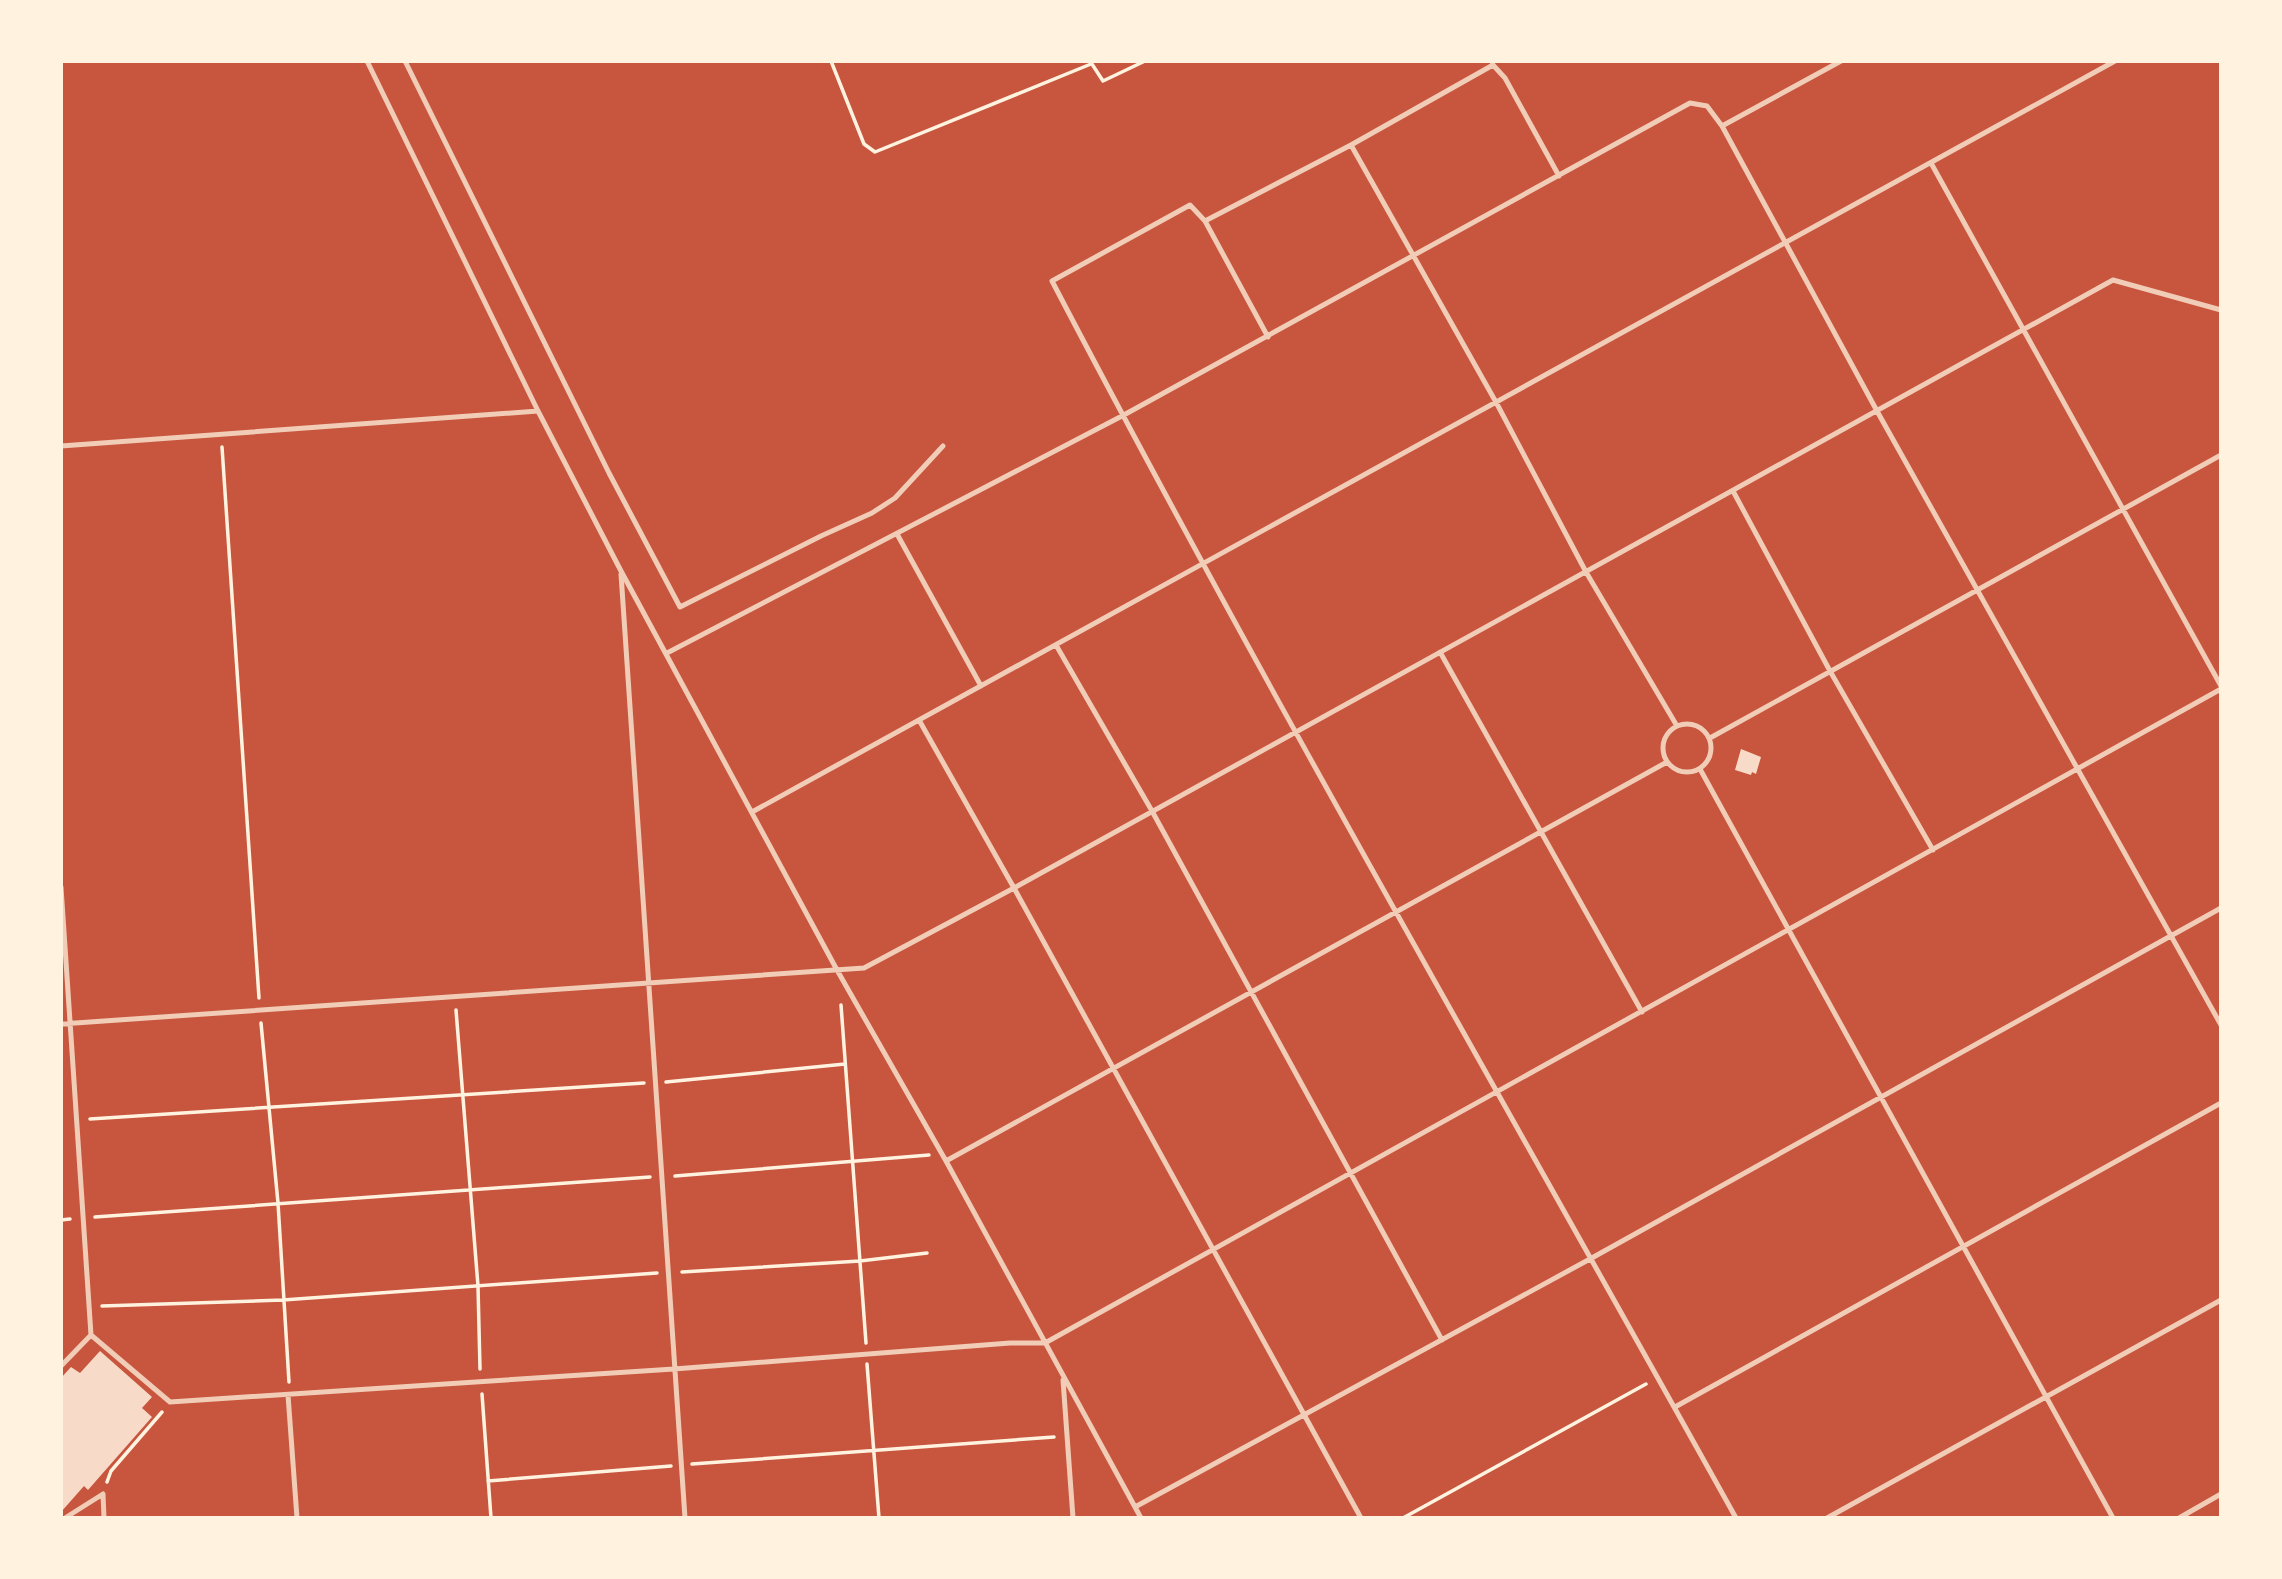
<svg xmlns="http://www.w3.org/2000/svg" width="2282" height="1579" viewBox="0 0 2282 1579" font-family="'PT Sans',sans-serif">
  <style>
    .building { fill: #f7dbc8 }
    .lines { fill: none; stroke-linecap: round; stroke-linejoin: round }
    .path { stroke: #fff3e0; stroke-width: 3.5 }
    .service { stroke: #f1ccb7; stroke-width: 5 }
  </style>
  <rect width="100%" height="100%" fill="#c8553d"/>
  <path class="building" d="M 1741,749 L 1761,757 L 1756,774 L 1752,772 L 1751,775 L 1735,770 Z
    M 100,1351 L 152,1397 L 142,1408 L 152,1417 L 88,1490 L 84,1486 L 61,1512 L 61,1378 L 71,1367 L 80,1373 Z"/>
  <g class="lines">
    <path class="path" d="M 831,61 L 864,144 L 875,152 L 1091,64
      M 1090,61 L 1103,81 L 1145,61
      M 222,447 L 259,998
      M 841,1005 L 866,1343
      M 456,1010 L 478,1286 L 480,1369
      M 261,1023 L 278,1203 L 289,1382
      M 666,1082 L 845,1064
      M 90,1119 L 644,1083
      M 675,1176 L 929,1155
      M 95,1217 L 650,1177
      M 61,1220 L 70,1219
      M 682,1272 L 860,1261 L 927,1253
      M 102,1306 L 283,1300 L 657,1273
      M 867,1364 L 879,1518
      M 482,1394 L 491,1518
      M 692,1464 L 1054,1437
      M 488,1481 L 671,1466
      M 107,1482 L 111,1471 L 162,1412
      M 1403,1518 L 1646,1384"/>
    <path class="service" d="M 367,61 L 538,411 L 621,571 L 837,970 L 946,1161 L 1141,1518
      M 405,61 L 609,473 L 680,607 L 821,536 L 872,513 L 895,498 L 943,446
      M 1493,65 L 1505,78 L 1559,176
      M 1722,126 L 1841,61
      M 1351,145 L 1497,404 L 1586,572 L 1677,726
      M 1931,163 L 2221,686
      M 1205,221 L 1190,205 L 1052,281 C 1270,698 1507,1106 1736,1518
      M 1268,337 L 1205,221 L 1351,145 L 1493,65 L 1492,61
      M 61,446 L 538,411
      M 1733,491 L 1830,671 L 1933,850
      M 897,534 L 981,686
      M 621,574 L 685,1518
      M 1056,645 L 1152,811 L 1442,1340
      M 1440,652 L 1642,1012
      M 667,653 L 1122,416 L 1690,103 L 1707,106 L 1722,126 L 1877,411 L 2221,1025
      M 919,720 L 1014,888 L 1361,1518
      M1663 748a24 24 0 1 1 48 0a24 24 0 1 1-48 0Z
      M 1710,738 L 2221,455
      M 1700,769 L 2113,1518
      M 752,812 L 2115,61
      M 61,887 L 91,1335
      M 61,1024 L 864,968 L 1014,888 L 2113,280 L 2221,310
      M 946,1161 L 1667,762
      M 61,1366 L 91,1335 L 170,1402 L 674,1369 L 1010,1343 L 1045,1343 L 2221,689
      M 1063,1380 L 1073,1518
      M 288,1395 L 297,1518
      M 1675,1407 L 2221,1103
      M 1135,1507 L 1590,1259 L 2221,908
      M 65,1518 L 103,1494 L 104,1518
      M 1827,1518 L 2221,1300
      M 2179,1518 L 2221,1494"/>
  </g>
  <rect width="2282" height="1579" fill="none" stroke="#fff3e0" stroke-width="126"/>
</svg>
